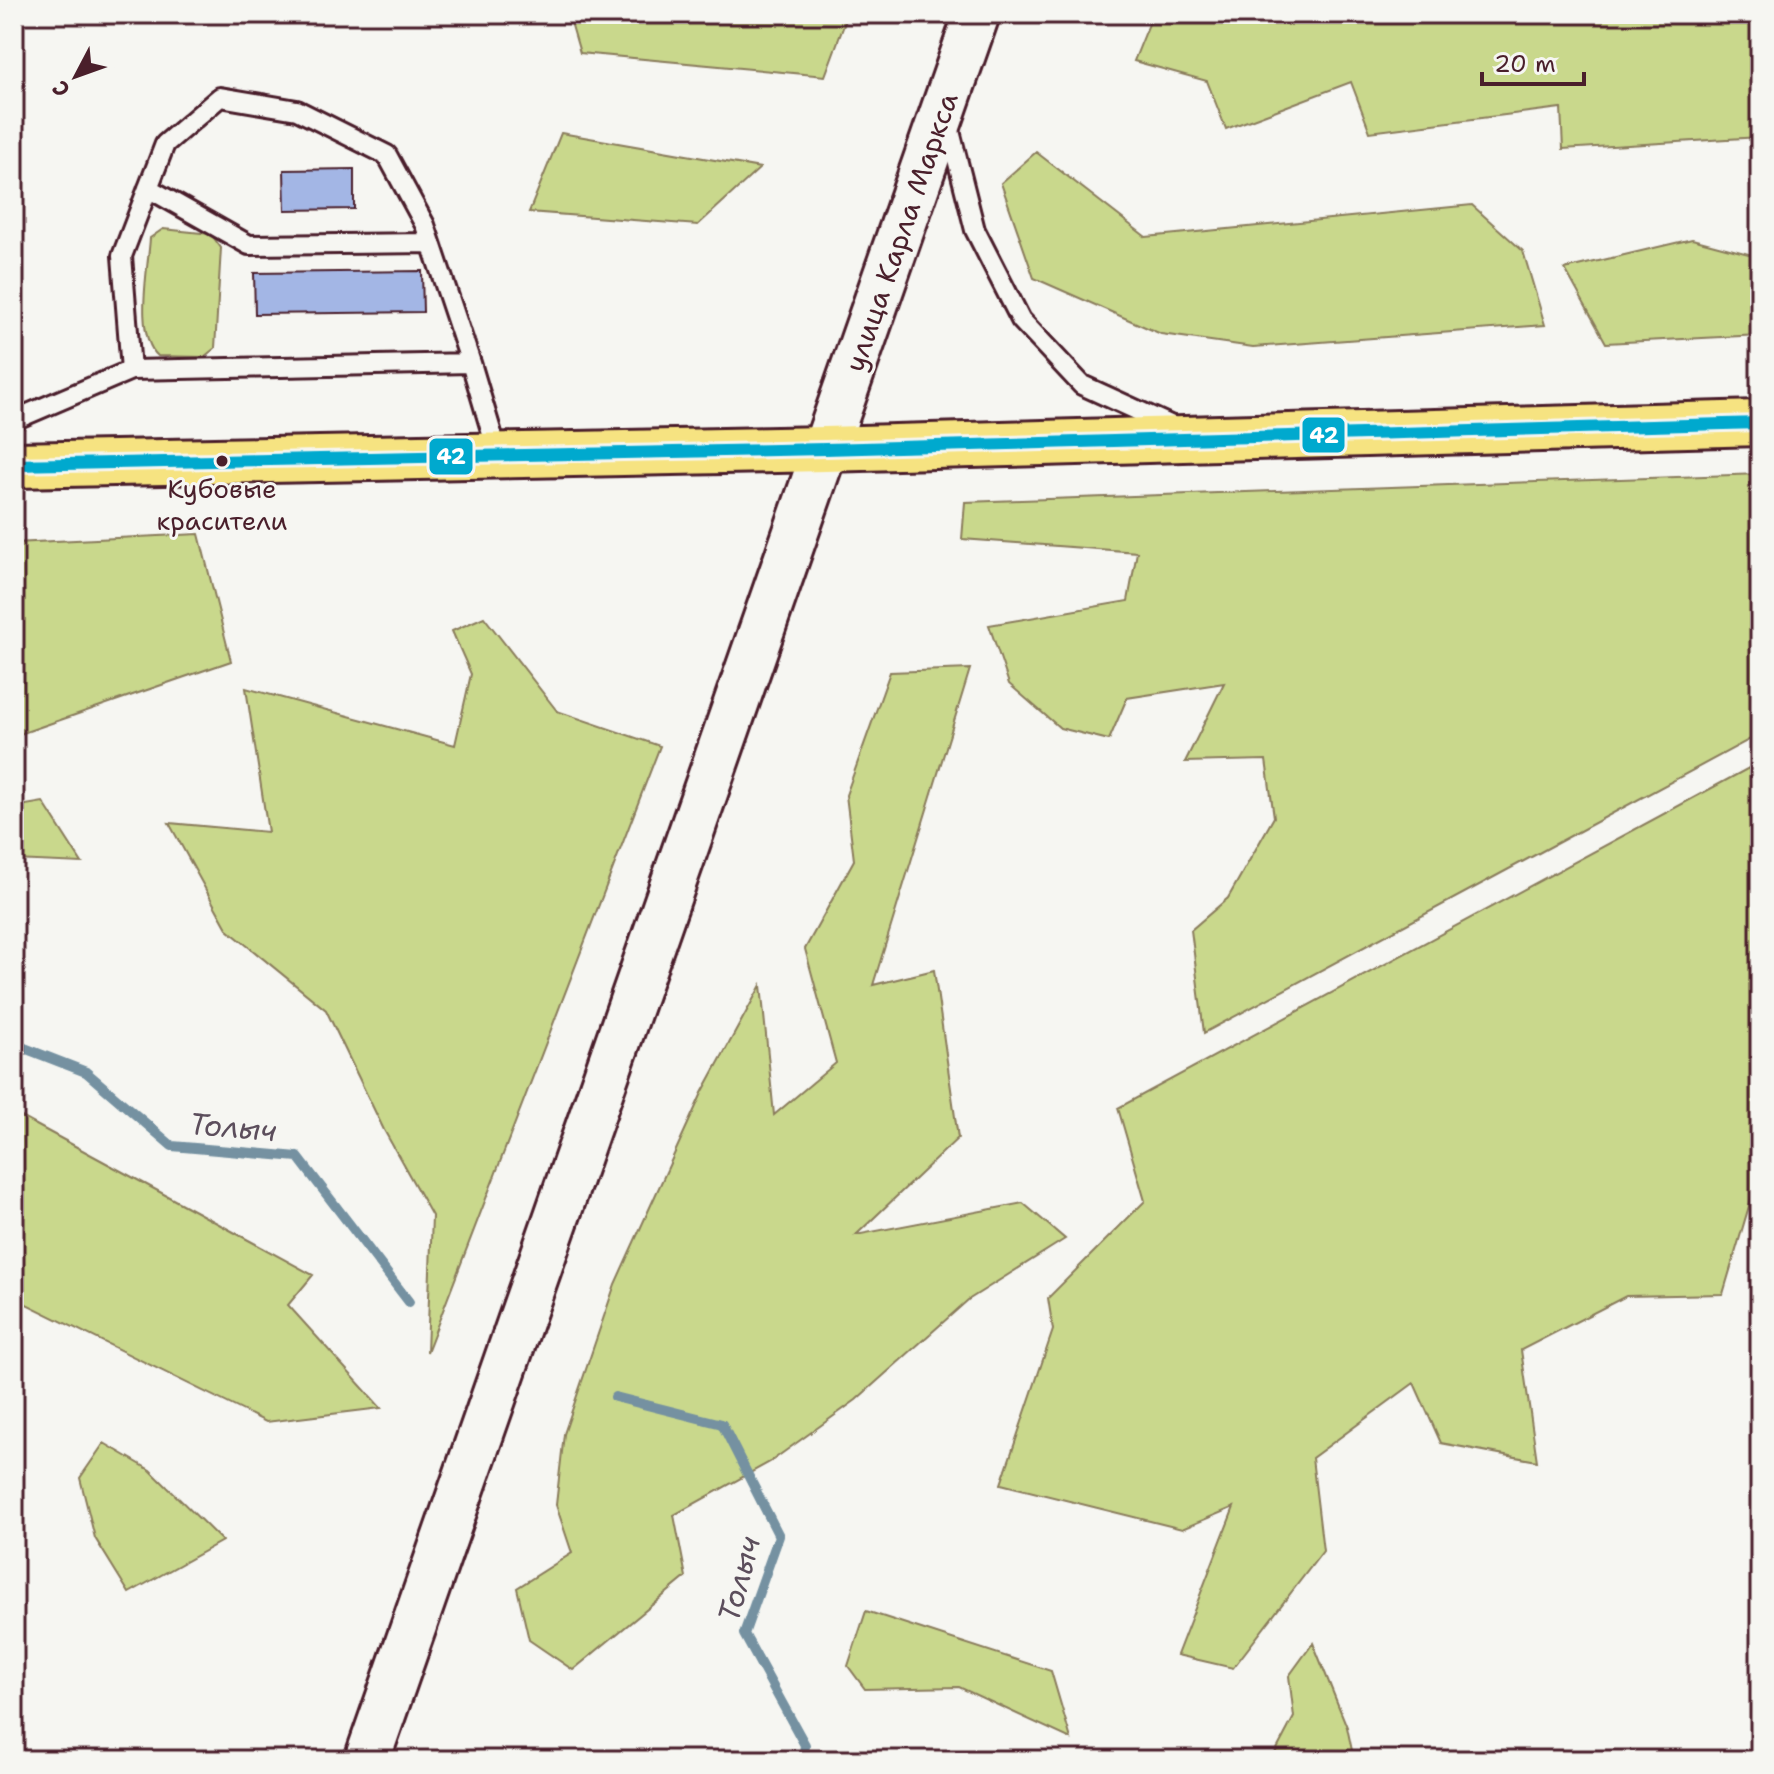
<svg xmlns="http://www.w3.org/2000/svg" width="1774" height="1774" viewBox="0 0 1774 1774" font-family="'Shantell Sans',sans-serif">
  <style>
    .green { fill: #c9d88c; stroke: #8a7c5c; stroke-width: 2 }
    .lines { fill: none; stroke-linecap: round; stroke-linejoin: round }
    .stream { stroke: #7491a1; stroke-width: 10 }
    .building { fill: #a3b6e5; stroke: #4a1f2b; stroke-width: 2 }
    .lane-casing { stroke: #4a1f2b; stroke-width: 24 }
    .secondary-casing { stroke: #4a1f2b; stroke-width: 50 }
    .primary-casing { stroke: #4a1f2b; stroke-width: 50 }
    .lane { stroke: #f6f6f2; stroke-width: 18 }
    .secondary { stroke: #f6f6f2; stroke-width: 44 }
    .primary { stroke: #f6e381; stroke-width: 44 }
    .bus-1-casing { stroke: #f6f6f2; stroke-width: 18 }
    .bus-1 { stroke: #00a9ce; stroke-width: 12 }
    .bus-dot { fill: #4a1f2b; stroke: #f6f6f2; stroke-width: 3 }
    .labels { text-anchor: middle; dominant-baseline: central; stroke-width: 6; stroke-linejoin: round; paint-order: stroke }
    .bus-label { font-size: 26px; fill: #4a1f2b; stroke: #f6f6f2 }
    .street-label { font-size: 28px; fill: #4a1f2b; stroke: #f6f6f2 }
    .water-label { font-size: 30px; font-style: italic; fill: #5c4e5c; stroke: #f6f6f2 }
    .line-badge { stroke: #f6f6f2; stroke-width: 3 }
    .badge-label { font-size: 22px; text-anchor: middle; font-weight: bold; fill: #fff }
  </style>
  <rect width="100%" height="100%" fill="#f6f6f2"/>
  <filter id="ink" filterUnits="userSpaceOnUse"><feTurbulence type="fractalNoise" baseFrequency=".0125" numOctaves="2"/><feDisplacementMap in="SourceGraphic" scale="16" xChannelSelector="R" yChannelSelector="G"/><feConvolveMatrix kernelMatrix="1 2 1 2 8 2 1 2 1" color-interpolation-filters="sRGB"/></filter>
  <g filter="url(#ink)">
    <path class="green" d="M 587,14 L 848,14 L 825,76 L 580,53 L 571,22 Z
      M 1153,14 L 1760,14 L 1760,137 L 1563,149 L 1561,108 L 1370,132 L 1351,82 L 1226,129 L 1207,81 L 1134,61 Z
      M 561,133 L 760,168 L 698,225 L 529,212 Z
      M 1036,152 L 1146,237 L 1472,205 L 1523,251 L 1545,325 L 1253,347 L 1161,334 L 1034,278 L 1001,183 Z
      M 163,229 L 211,234 L 221,248 L 215,348 L 204,357 L 158,356 C 134,335 148,270 150,238 Z
      M 1692,239 L 1760,257 L 1760,335 L 1606,343 L 1565,269 Z
      M 1760,474 L 1760,734 L 1204,1033 L 1191,930 L 1228,898 L 1274,817 L 1266,760 L 1185,762 L 1224,683 L 1127,698 L 1109,740 L 1060,728 L 1009,684 L 989,625 L 1128,601 L 1137,552 L 962,539 L 965,502 Z
      M 199,534 L 231,661 L 14,736 L 14,543 Z
      M 484,617 L 557,711 L 660,746 L 427,1352 L 432,1216 L 384,1130 L 326,1010 L 228,930 L 169,823 L 268,832 L 246,688 L 455,745 L 471,674 L 452,631 Z
      M 970,669 L 873,985 L 934,970 L 958,1138 L 856,1235 L 1023,1203 L 1065,1239 L 968,1300 L 856,1400 L 770,1462 L 674,1515 L 686,1577 L 573,1670 L 529,1640 L 517,1588 L 572,1553 L 556,1505 L 564,1434 L 615,1284 L 702,1093 L 761,985 L 774,1115 L 836,1063 L 805,949 L 854,860 L 846,795 L 890,672 Z
      M 1760,762 L 1760,1169 L 1723,1294 L 1626,1296 L 1521,1350 L 1537,1461 L 1441,1443 L 1414,1383 L 1312,1458 L 1323,1551 L 1233,1668 L 1177,1655 L 1234,1507 L 1182,1529 L 1001,1484 L 1053,1330 L 1048,1298 L 1145,1201 L 1118,1108 Z
      M 43,802 L 82,863 L 14,860 L 14,807 Z
      M 14,1113 L 313,1275 L 288,1305 L 381,1408 L 266,1422 L 14,1298 Z
      M 104,1443 L 150,1470 L 222,1541 L 129,1593 L 95,1538 L 80,1478 Z
      M 866,1611 L 1051,1671 L 1071,1739 L 959,1687 L 865,1689 L 848,1666 Z
      M 1313,1643 L 1347,1727 L 1354,1760 L 1218,1760 L 1274,1755 L 1294,1717 L 1289,1676 Z"/>
    <g class="lines">
      <path class="stream" d="M 14,1044 L 86,1072 L 172,1146 L 298,1157 L 409,1302
        M 615,1397 L 722,1424 L 779,1536 L 744,1634 L 805,1745 L 803,1760"/>
    </g>
    <path class="building" d="M 354,169 L 354,209 L 285,210 L 284,170 Z
      M 422,271 L 423,312 L 255,314 L 254,273 Z"/>
    <g class="lines">
      <defs>
        <path id="lane" d="M 948,123 L 975,230 L 1021,320 L 1082,385 L 1174,427
          M 148,188 L 249,245 L 431,243
          M 131,370 L 122,256 L 165,144 L 220,97 L 297,110 L 387,155 L 425,225 L 471,363
          M 14,420 L 131,370 L 471,363 L 498,454"/>
        <path id="secondary" d="M 367,1760 L 977,14"/>
        <path id="primary" d="M 14,465 L 825,449 L 1760,423"/>
      </defs>
      <use href="#lane" class="lane-casing"/>
      <use href="#secondary" class="secondary-casing"/>
      <use href="#primary" class="primary-casing"/>
      <use href="#lane" class="lane"/>
      <use href="#secondary" class="secondary"/>
      <use href="#primary" class="primary"/>
      <defs>
        <path id="bus-1" d="M 14,465 L 825,449 L 1760,423"/>
      </defs>
      <use href="#bus-1" class="bus-1-casing"/>
      <use href="#bus-1" class="bus-1"/>
    </g>
  </g>
  <circle class="bus-dot" cx="222" cy="461" r="7"/>
  <g class="labels">
    <g class="bus-label">
      <text x="222" y="488">Кубовые<tspan x="222" dy="32">красители</tspan></text>
    </g>
    <g class="street-label">
      <text transform="translate(901 232) rotate(-71)">улица Карла Маркса</text>
    </g>
    <g class="water-label">
      <text transform="translate(233 1127) rotate(5)">Толыч</text>
      <text transform="translate(739 1579) rotate(-75)">Толыч</text>
    </g>
  </g>
  <g class="line-badge">
    <rect x="1301" y="416" width="45" height="38" rx="8" fill="#00a9ce"/>
    <rect x="428" y="437" width="46" height="39" rx="8" fill="#00a9ce"/>
  </g>
  <g class="badge-label">
    <text x="1324" y="443">42</text>
    <text x="451" y="464">42</text>
  </g>
  <rect width="1774" height="1774" fill="none" stroke="#f6f6f2" stroke-width="48"/>
  <rect x="24" y="24" width="1726" height="1726" fill="none" stroke="#4a1f2b" stroke-width="3" filter="url(#ink)"/>
  <g transform="translate(76 76) rotate(229)" stroke="#f6f6f2" stroke-width="6" paint-order="stroke">
  <path d="M0-6L14 30L0 20L-14 30Z" fill="#4a1f2b"/>
  <text y="-12" font-size="22" font-weight="bold" text-anchor="middle" fill="#4a1f2b">С</text>
  </g>
  <path d="M1482 72v12h102v-12" fill="none" stroke="#4a1f2b" stroke-width="4"/>
  <text x="1494" y="72" font-size="24" fill="#4a1f2b" stroke="#f6f6f2" stroke-width="6" paint-order="stroke">20 m</text>
</svg>
